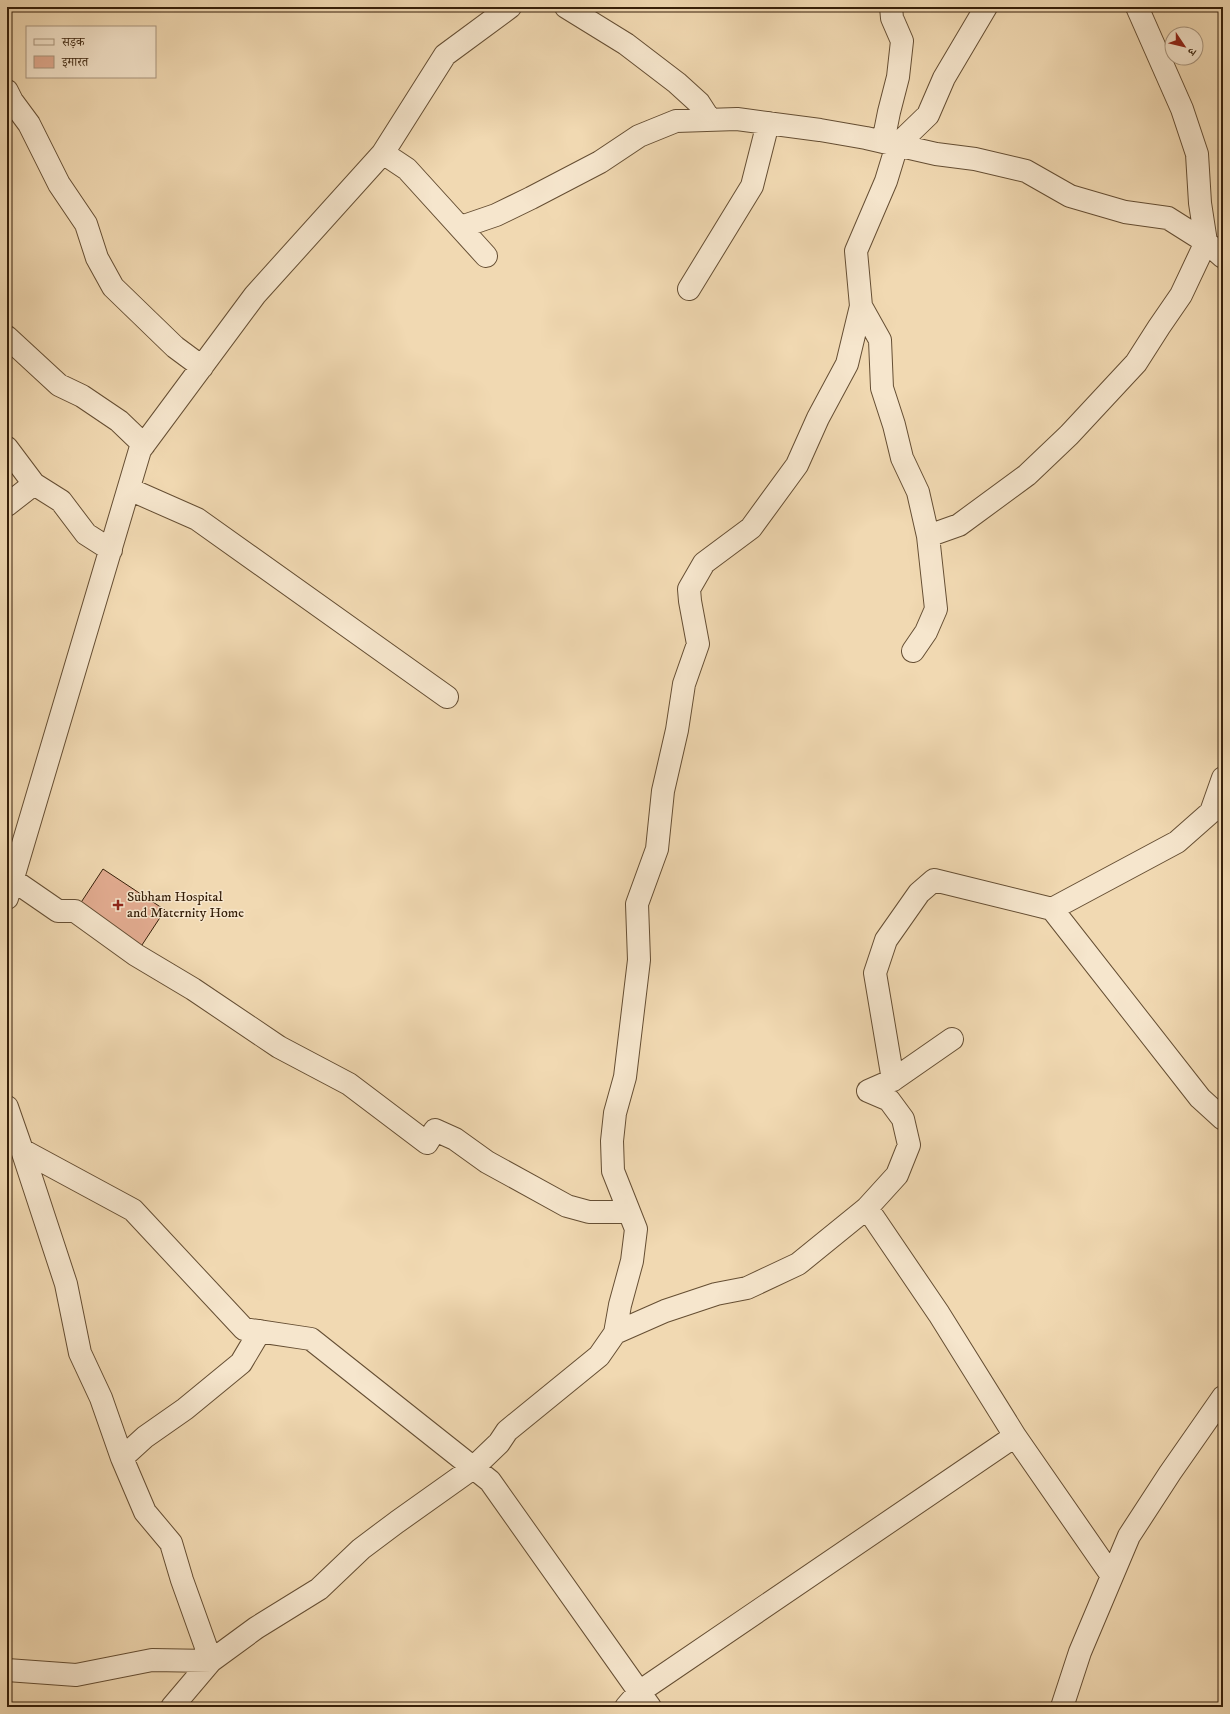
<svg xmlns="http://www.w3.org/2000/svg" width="1230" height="1714" viewBox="0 0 1230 1714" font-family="'IM FELL DW Pica','Noto Serif Devanagari',serif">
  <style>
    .building { fill: #e3ac91; stroke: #361f09 }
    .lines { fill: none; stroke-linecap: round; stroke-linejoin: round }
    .street-casing { stroke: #654e33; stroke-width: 24 }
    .street { stroke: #f6e6cd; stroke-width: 22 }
    .poi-dot { fill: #8f2418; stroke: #f6e6cd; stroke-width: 1.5 }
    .labels { text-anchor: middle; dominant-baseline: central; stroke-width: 3; stroke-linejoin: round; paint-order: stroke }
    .poi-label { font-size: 14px; fill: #361f09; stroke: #f6e6cd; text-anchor: start }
  </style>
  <rect width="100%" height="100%" fill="#f1d9b2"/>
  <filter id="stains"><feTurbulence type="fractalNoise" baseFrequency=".005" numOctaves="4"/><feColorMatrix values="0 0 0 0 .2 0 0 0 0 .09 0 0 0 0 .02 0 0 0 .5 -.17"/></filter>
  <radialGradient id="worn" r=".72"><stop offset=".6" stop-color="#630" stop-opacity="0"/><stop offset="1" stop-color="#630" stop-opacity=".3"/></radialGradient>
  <path class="building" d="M 103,869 L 165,910 L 140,948 L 78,907 Z"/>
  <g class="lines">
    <defs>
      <path id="street" d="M 566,7 L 626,44 L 677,83 L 699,103 L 710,120
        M 7,91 L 12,101 L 29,124 L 59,184 L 86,224 L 97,258 L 113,287 L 175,347 L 202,367
        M 883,142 L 889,112 L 898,77 L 902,41 L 892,18 L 891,7
        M 383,153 L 407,169 L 486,256
        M 461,227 L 496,215 L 531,198 L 600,162 L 639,136 L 676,121 L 737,119 L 820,130 L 866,138 L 936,154 L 975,159 L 1026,171 L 1070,196 L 1125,212 L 1168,218 L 1206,242 L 1223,257
        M 689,289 L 752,186 L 768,123
        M 7,337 L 59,385 L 82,396 L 119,421 L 144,445
        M 7,448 L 34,484 L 61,501 L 86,534 L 111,550
        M 129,489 L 197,519 L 447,697
        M 7,505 L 34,484
        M 928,536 L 959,525 L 1027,475 L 1069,435 L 1136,363 L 1159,327 L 1181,295 L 1206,242 L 1200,203 L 1197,154 L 1182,109 L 1137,7
        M 913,651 L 926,632 L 936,609 L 928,536 L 918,492 L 902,458 L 894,425 L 882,388 L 880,340 L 861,306 L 856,251 L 886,181 L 897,145 L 928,115 L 944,78 L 986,7
        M 1211,812 L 1223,778
        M 13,880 L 58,911 L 75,911 L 136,955 L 193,989 L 279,1047 L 349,1084 L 427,1143 L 435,1130 L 455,1139 L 487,1162 L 567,1206 L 589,1212 L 628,1212
        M 7,898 L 140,450 L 255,295 L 383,153 L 445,55 L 510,7
        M 1052,909 L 1177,842 L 1211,812 L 1223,807
        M 893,1080 L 875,973 L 886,940 L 919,893 L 934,880 L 1052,909 L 1200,1098 L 1223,1119
        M 7,1107 L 22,1150 L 133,1210 L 244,1329 L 311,1339 L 490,1481 L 650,1707
        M 867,1208 L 939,1314 L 1015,1436 L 1112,1576
        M 615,1333 L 665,1311 L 716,1294 L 747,1288 L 798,1264 L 867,1208 L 897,1175 L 909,1145 L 903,1119 L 889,1100 L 868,1091 L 893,1080 L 952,1039
        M 122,1458 L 145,1437 L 185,1409 L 241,1363 L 260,1331
        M 7,1670 L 76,1675 L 152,1660 L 211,1661 L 182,1580 L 171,1543 L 145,1512 L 122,1458 L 101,1398 L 80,1353 L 66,1284 L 22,1150
        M 172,1707 L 211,1661 L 256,1628 L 319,1589 L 361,1549 L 397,1522 L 473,1468 L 499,1443 L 507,1431 L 599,1356 L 615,1333 L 620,1305 L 632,1261 L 636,1229 L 613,1171 L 612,1141 L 615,1113 L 625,1077 L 639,960 L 637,904 L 657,849 L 663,791 L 677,730 L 684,684 L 698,644 L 690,601 L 689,589 L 704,563 L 751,528 L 797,465 L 818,418 L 847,364 L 861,306
        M 626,1707 L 639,1692 L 1015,1436
        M 1062,1707 L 1080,1652 L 1129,1536 L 1170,1473 L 1223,1397"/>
    </defs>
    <use href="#street" class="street-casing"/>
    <use href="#street" class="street"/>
  </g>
  <path class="poi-dot" d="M116 899h4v4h4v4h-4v4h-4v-4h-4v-4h4z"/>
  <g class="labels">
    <g class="poi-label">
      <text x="127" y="897">Subham Hospital<tspan x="127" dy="16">and Maternity Home</tspan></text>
    </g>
  </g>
  <rect width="1230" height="1714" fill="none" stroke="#f1d9b2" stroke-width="24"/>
  <rect x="8" y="8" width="1214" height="1698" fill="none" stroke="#361f09" stroke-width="2"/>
  <rect x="12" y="12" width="1206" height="1690" fill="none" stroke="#361f09"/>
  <rect x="26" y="26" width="130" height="52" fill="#f6e6cd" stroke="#a9967f"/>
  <rect x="34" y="39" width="20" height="6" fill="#f6e6cd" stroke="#a9967f"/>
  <text x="62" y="46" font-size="12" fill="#361f09">सड़क</text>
  <rect x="34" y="56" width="20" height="12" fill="#e3ac91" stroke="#a9967f"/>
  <text x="62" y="66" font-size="12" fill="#361f09">इमारत</text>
  <g transform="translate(1184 46) rotate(125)"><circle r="19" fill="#f6e6cd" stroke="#a9967f"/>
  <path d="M0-3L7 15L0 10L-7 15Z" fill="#8f2418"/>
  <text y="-6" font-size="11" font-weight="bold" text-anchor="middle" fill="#361f09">उ</text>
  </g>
  <rect width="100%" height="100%" filter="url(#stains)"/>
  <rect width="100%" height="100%" fill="url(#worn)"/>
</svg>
